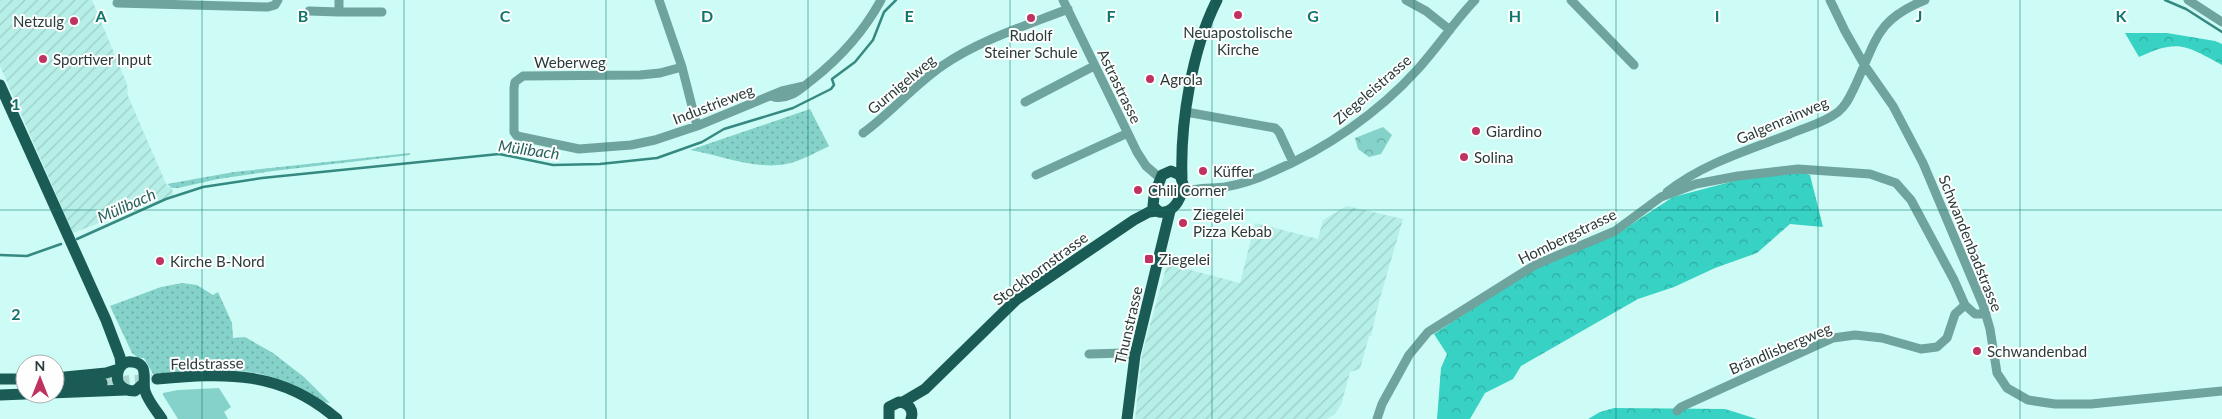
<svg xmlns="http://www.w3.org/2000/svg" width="2222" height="419" viewBox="0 0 2222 419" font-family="Lato,sans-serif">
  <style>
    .industrial { fill: url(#industrial-furrows) }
    .grass { fill: url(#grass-dots) }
    .forest { fill: url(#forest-crowns) }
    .park { fill: url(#park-crowns) }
    .pitch { fill: #84d2c9 }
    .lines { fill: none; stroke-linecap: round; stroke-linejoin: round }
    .stream { stroke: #358981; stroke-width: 2.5 }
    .major-tunnel { stroke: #abd6d0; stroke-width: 11; stroke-dasharray: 11 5.5; stroke-linecap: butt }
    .minor { stroke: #6fa39d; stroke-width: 9 }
    .major { stroke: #1b5b55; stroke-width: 11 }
    .grid { fill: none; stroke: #0f766e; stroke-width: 1; stroke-opacity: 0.55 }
    .poi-dot { fill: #c03260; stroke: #fefefe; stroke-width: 2 }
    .labels { text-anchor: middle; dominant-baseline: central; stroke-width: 4; stroke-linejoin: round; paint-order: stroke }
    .poi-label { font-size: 15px; fill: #293c3a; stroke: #fefefe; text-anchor: start }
    .street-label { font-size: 15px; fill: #293c3a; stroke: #fefefe }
    .water-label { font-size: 16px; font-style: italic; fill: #28635d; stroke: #fefefe }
    .grid-label { font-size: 16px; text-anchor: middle; font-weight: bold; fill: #0f766e; stroke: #fefefe; stroke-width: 4; stroke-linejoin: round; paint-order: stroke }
  </style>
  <defs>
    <pattern id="industrial-furrows" width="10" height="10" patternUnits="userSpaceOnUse" patternTransform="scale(1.25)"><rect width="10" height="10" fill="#b6efe7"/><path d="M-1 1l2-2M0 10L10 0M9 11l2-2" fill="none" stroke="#9ccec7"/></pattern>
    <pattern id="grass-dots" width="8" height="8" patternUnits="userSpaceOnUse" patternTransform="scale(1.25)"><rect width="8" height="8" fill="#84d2c9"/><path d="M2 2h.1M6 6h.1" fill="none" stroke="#6caca4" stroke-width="1.8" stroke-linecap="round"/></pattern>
    <pattern id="forest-crowns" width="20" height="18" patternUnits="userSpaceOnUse" patternTransform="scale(1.25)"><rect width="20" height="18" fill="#38d2c5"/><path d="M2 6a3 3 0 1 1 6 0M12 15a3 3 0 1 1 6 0" fill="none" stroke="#2faca1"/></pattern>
    <pattern id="park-crowns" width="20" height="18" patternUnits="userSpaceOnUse" patternTransform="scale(1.25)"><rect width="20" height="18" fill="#84d2c9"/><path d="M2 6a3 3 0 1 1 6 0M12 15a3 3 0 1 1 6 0" fill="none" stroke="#6caca4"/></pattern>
  </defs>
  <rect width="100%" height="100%" fill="#ccfcf5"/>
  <path class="industrial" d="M 0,0 L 92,0 L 127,84 L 128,96 L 167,186 L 172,188 L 173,195 L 73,233 L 0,66 Z
    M 1347,206 L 1403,219 L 1378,305 L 1371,336 L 1369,336 L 1360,369 L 1350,372 L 1341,405 L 1335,414 L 1327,419 L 1135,419 L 1142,354 L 1167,264 L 1240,283 L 1255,223 L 1318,239 L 1323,220 Z"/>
  <path class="grass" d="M 810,109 L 829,146 C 815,153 801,161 786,164 C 754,170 720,155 690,150 Z
    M 410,153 L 410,155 L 273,171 L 218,179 L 178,188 L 172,188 L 167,184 L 234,172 Z
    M 182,283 L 197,285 L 213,295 L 218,292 L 232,323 L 233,338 L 245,337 L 273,353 L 304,377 L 330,403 L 322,402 C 307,394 292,385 277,379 C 238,364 193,371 153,374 L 144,358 L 138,358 L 132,353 L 110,306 L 161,287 Z"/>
  <path class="forest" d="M 2125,33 L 2167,33 L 2215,41 L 2222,44 L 2222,65 C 2185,45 2178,39 2139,57 Z
    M 1800,172 L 1810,175 L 1823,227 L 1790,224 L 1757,253 L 1715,268 L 1674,287 L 1638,299 L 1521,366 L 1513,379 L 1485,393 L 1470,419 L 1437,419 L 1441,368 L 1447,354 L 1434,334 L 1536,267 L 1615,235 L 1673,197 L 1738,180 Z
    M 1614,408 L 1725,409 L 1757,419 L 1588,419 L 1600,412 Z"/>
  <path class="park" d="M 1383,127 L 1392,135 L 1381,154 L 1369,157 L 1358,149 L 1355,138 Z"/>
  <path class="pitch" d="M 219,388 L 231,407 L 224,412 L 228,419 L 178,419 L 163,395 L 163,393 L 178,390 Z"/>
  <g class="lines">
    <path class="stream" d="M 2165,0 L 2186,9 L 2222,32
      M 77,239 L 166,199 L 203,187 L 262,178 L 499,154 L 553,165 L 600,164 L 657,158 L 702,142 L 724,129 L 793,108 L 831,89 L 834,85 L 832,79 L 855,62 L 873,40 L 884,12 L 896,0
      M 0,255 L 27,256 L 61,244"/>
    <path class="major-tunnel" d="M 102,383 L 152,379"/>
    <path class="minor" d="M 659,0 L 682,67 L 697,126
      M 1063,0 L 1137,152 L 1146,166 L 1160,178
      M 1406,0 L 1426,11 L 1450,30
      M 1571,0 L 1634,65
      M 1830,0 L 1845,31 L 1865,66 L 1893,106 L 1923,163 L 1983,305 L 1990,329 L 1997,373 L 2007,388 L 2028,400 L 2055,404 L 2091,404 L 2222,391
      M 2188,0 L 2222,22
      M 117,3 L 268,7 L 275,5 L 278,0
      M 309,11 L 339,12 L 339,0
      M 339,12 L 382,12
      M 682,67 L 660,73 L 640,75 L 523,76 L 515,82 L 514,88 L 514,132 L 517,136 L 579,149 L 631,145 L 655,140 L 697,126 L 782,91 L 804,86
      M 774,97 C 790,100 800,89 812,80 C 841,57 863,33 881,0
      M 1025,102 L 1094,66
      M 1186,112 L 1275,128 L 1279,132 L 1293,162
      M 863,133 C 891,113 913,86 942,66 C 980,40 1025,26 1068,9
      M 1036,175 L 1128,133
      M 1667,192 C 1702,164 1748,150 1790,134 C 1806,127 1824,123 1838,112 C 1847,105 1851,94 1856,84 C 1877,39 1876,20 1925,0
      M 1181,194 C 1194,187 1211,189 1225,187 C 1242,184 1257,179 1272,172 C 1326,149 1378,113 1417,70 C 1438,47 1454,22 1475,0
      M 1089,354 L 1124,353 L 1135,355
      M 1677,411 L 1681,407 L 1833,338 L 1855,335 L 1882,338 L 1921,349 L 1937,347 L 1947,338 L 1955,314 L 1965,305
      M 1377,419 L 1382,404 L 1409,355 L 1428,332 L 1535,265 L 1615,231 L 1661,197 L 1696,184 L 1738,176 L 1798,169 L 1870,174 L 1896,183 L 1911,200 L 1954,280 L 1965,305 L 1975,314 L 1986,314"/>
    <path class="major" d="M 0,85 L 106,320 L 120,357 L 121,366
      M 1171,171 L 1180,175 L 1184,187 C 1180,199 1174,214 1159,212 L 1153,206 L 1154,196 L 1162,175 Z
      M 1182,178 C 1180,123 1192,49 1217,0
      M 55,378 L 106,373 L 119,369
      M 0,379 L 25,379
      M 157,379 C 226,373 281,370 337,419
      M 144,383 L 135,391 C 121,391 114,382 119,369 C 122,364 126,361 132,362 C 150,363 142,381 145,391 C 148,401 156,410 162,419
      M 55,386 L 102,383
      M 0,395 L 126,390
      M 903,402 L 925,389 L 1016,300 L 1134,220 L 1149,212 L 1157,211
      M 889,419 L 889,407 L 899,402 C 909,403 914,410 911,419
      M 1127,419 L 1135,355 L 1170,211"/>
  </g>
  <path class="grid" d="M 202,0 L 202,419M 404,0 L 404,419M 606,0 L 606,419M 808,0 L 808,419M 1010,0 L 1010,419M 1212,0 L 1212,419M 1414,0 L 1414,419M 1616,0 L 1616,419M 1818,0 L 1818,419M 2020,0 L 2020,419M 0,210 L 2222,210"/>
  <g class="poi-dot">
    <circle cx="1238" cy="15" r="5"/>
    <circle cx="1031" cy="18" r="5"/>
    <circle cx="74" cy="21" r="5"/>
    <circle cx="43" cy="59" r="5"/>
    <circle cx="1150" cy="79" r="5"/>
    <circle cx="1476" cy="131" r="5"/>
    <circle cx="1464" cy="157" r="5"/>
    <circle cx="1203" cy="171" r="5"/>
    <circle cx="1138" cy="190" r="5"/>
    <circle cx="1183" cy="223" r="5"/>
    <rect x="1144" y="254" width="10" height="10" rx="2.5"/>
    <circle cx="160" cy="261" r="5"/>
    <circle cx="1977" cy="351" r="5"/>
  </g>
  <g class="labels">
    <g class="poi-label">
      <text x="64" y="21" text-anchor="end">Netzulg</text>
      <text x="1238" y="32" text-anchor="middle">Neuapostolische<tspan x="1238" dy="17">Kirche</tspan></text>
      <text x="1031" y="35" text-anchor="middle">Rudolf<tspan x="1031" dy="17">Steiner Schule</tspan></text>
      <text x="53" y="59">Sportiver Input</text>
      <text x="1160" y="79">Agrola</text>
      <text x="1486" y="131">Giardino</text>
      <text x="1474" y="157">Solina</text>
      <text x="1213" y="171">Küffer</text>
      <text x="1148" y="190">Chili Corner</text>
      <text x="1193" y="214">Ziegelei<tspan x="1193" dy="17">Pizza Kebab</tspan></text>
      <text x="1159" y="259">Ziegelei</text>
      <text x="170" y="261">Kirche B-Nord</text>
      <text x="1987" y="351">Schwandenbad</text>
    </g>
    <g class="street-label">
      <text x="570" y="62">Weberweg</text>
      <text transform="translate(901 84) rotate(-40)">Gurnigelweg</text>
      <text transform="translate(1120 86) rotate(64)">Astrastrasse</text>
      <text transform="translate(1372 89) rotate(-41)">Ziegeleistrasse</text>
      <text transform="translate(713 104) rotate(-21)">Industrieweg</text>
      <text transform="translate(1782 120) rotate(-23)">Galgenrainweg</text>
      <text transform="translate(1567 236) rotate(-26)">Hombergstrasse</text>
      <text transform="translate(1971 243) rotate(68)">Schwandenbadstrasse</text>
      <text transform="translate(1040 268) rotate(-36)">Stockhornstrasse</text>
      <text transform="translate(1128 325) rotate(-77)">Thunstrasse</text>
      <text transform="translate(1780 348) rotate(-23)">Brändlisbergweg</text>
      <text transform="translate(207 363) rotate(-1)">Feldstrasse</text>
    </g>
    <g class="water-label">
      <text transform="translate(529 149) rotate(8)">Mülibach</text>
      <text transform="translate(126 205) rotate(-24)">Mülibach</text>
    </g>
  </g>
  <g class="grid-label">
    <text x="101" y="22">A</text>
    <text x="303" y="22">B</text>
    <text x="505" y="22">C</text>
    <text x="707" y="22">D</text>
    <text x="909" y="22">E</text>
    <text x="1111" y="22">F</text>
    <text x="1313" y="22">G</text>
    <text x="1515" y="22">H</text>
    <text x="1717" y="22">I</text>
    <text x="1919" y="22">J</text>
    <text x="2121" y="22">K</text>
    <text x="16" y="110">1</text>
    <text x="16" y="320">2</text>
  </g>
  <g transform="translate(40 379)"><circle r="24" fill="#fefefe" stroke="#a9b0b0"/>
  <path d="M0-4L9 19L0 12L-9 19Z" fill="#c03260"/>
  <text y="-8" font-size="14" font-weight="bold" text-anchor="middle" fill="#293c3a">N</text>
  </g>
</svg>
